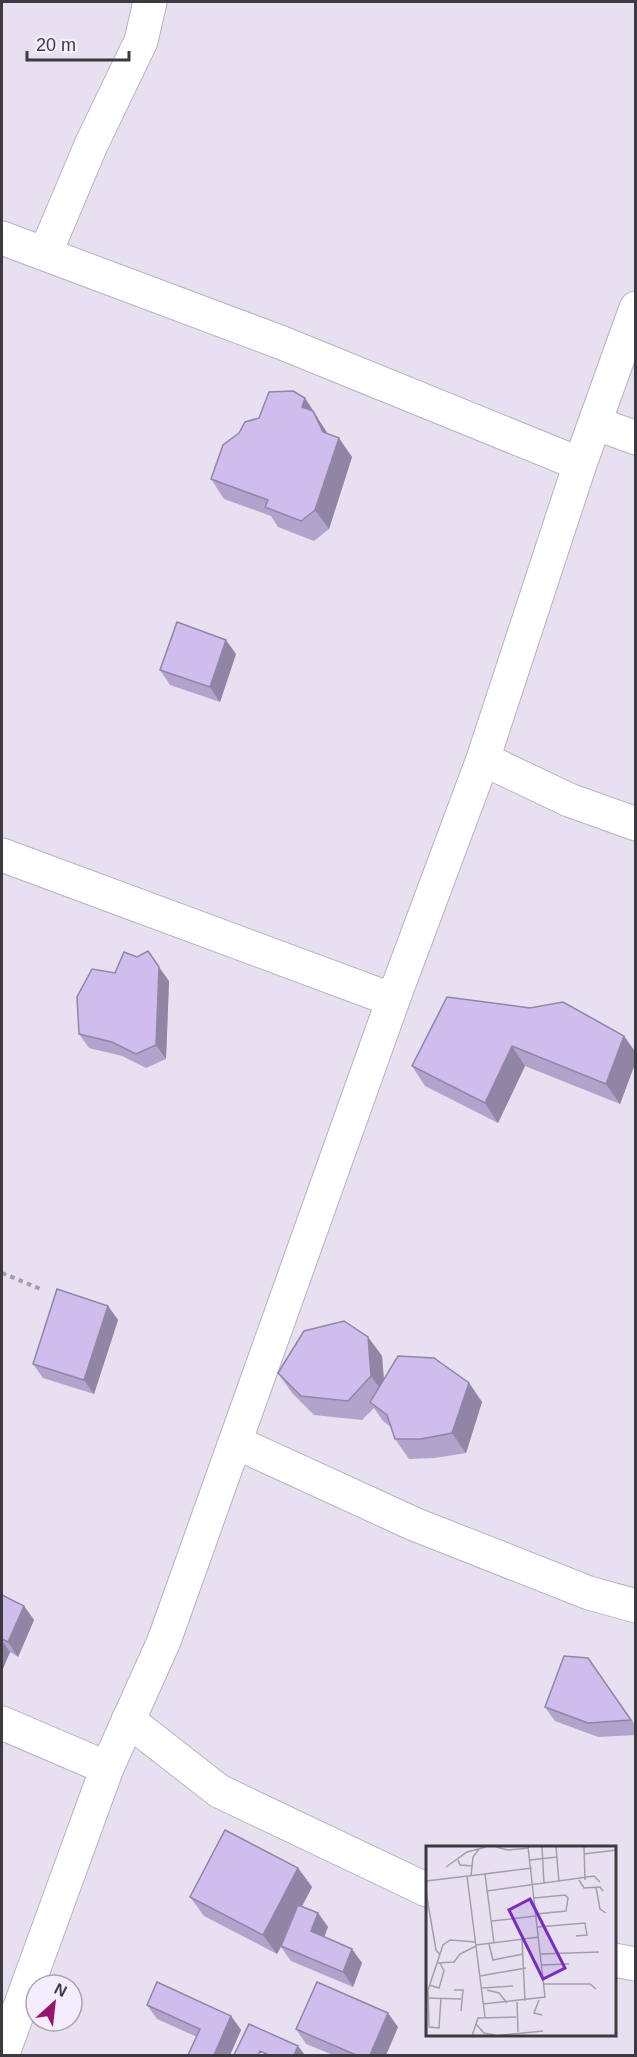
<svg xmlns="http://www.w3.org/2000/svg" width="637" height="2057" viewBox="0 0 637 2057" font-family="Helvetica,sans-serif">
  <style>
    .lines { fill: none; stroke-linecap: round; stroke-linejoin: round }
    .minor-casing { stroke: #b7b2c1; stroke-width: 35 }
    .path { stroke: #a29da9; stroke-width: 4; stroke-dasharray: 4.5 4.5; stroke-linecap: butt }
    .minor { stroke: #fff; stroke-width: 33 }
    .wall { fill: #b2a3cc }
    .shaded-wall { fill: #9185a6 }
    .building { fill: #cfbeed; stroke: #9185a6; stroke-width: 1.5 }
    .inset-road { fill: none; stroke: #a29eaa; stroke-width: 1.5 }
    .view { fill: #7b2cbf; fill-opacity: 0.15; stroke: #7b2cbf; stroke-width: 3 }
    .inset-edge { fill: none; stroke: #3c3a40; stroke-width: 3 }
  </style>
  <rect width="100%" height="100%" fill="#e6e0f0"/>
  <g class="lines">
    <defs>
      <path id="minor" d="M 2,238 L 280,342 L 580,464
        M 45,254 L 91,145 L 141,41 L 150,2
        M 595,423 L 636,438
        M 483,759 L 569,800 L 636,824
        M 2,855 L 393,1000
        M 235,1442 L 414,1524 L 589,1593 L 636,1606
        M 128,1720 L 219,1791 L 427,1890
        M 2,1723 L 107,1768
        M 614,1960 L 636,1964
        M 2,2056 L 107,1768 L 164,1641 L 393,1000 L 483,759 L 580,464 L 636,308"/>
    </defs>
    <use href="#minor" class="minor-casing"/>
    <path class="path" d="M 2,1273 L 43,1290"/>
    <use href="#minor" class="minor"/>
  </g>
  <path class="wall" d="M 305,398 L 318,418 L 318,419 L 328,434 L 352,457 L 329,529 L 314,541 L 278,527 L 271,516 L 224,499 L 211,479 L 259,418 Z
    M 236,654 L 220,702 L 170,685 L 160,670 Z
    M 115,973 L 169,981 L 166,1059 L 146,1068 L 122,1056 L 89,1048 L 79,1034 Z
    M 447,997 L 624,1036 L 636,1053 L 636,1061 L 620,1104 L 525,1066 L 498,1123 L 425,1086 L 412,1066 Z
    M 108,1306 L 118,1320 L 94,1394 L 43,1378 L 33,1364 Z
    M 368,1337 L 382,1356 L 384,1379 L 469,1383 L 482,1402 L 466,1453 L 435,1458 L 409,1459 L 395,1439 L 391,1427 L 383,1421 L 374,1408 L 362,1420 L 314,1415 L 292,1393 L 278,1373 Z
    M 2,1595 L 24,1606 L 34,1620 L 18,1657 L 10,1652 L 2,1671 Z
    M 588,1658 L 636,1726 L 636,1735 L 598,1737 L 555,1721 L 545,1707 Z
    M 298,1868 L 312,1887 L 302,1906 L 318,1913 L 328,1927 L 324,1937 L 352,1949 L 362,1963 L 353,1987 L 291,1961 L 281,1947 L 277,1954 L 204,1916 L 190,1897 Z
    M 147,2005 L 231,2016 L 241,2030 L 230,2055 L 188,2055 L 197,2037 L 157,2019 Z
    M 398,2027 L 386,2055 L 333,2055 L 306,2044 L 296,2029 Z"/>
  <path class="shaded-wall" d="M 305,398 L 326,431 L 335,449 L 339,438 L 352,457 L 329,529 L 315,510 L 302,407 Z
    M 226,640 L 236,654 L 220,702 L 210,687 Z
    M 159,967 L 169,981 L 166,1059 L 156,1045 Z
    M 624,1036 L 636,1053 L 636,1061 L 620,1104 L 606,1084 Z
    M 512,1046 L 525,1066 L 498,1123 L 485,1103 Z
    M 108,1306 L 118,1320 L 94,1394 L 84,1380 Z
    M 368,1337 L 382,1356 L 385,1396 L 371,1376 Z
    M 469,1383 L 482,1402 L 466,1453 L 452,1433 Z
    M 24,1606 L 34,1620 L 18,1657 L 8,1642 Z
    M 2,1641 L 10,1652 L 2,1671 Z
    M 298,1868 L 312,1887 L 277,1954 L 263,1935 Z
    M 318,1913 L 328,1927 L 321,1945 L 311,1931 Z
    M 352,1949 L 362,1963 L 353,1987 L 343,1972 Z
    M 388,2013 L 398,2027 L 386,2055 L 370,2055 Z
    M 231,2016 L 241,2030 L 230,2055 L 214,2055 Z
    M 298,2046 L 305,2055 L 294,2055 Z"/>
  <path class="building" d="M 293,391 L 305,398 L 302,407 L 313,411 L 323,432 L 339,438 L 315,510 L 301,521 L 265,507 L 268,500 L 211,479 L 223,445 L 239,433 L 245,422 L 259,418 L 269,392 Z
    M 177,622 L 226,640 L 210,687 L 160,670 Z
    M 148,951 L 159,967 L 156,1045 L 136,1054 L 112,1042 L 79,1034 L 77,997 L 92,969 L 115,973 L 124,952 L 137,957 Z
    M 447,997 L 530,1008 L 563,1002 L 624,1036 L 606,1084 L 512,1046 L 485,1103 L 412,1066 Z
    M 57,1289 L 108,1306 L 84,1380 L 33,1364 Z
    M 344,1321 L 368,1337 L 371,1376 L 348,1401 L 301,1396 L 278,1373 L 304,1331 Z
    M 398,1356 L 434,1358 L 469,1383 L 452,1433 L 421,1439 L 395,1439 L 387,1415 L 370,1402 Z
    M 2,1595 L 24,1606 L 8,1642 L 2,1639 Z
    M 564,1656 L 588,1658 L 631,1720 L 588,1723 L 545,1707 Z
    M 225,1830 L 298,1868 L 263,1935 L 190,1897 Z
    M 298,1905 L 318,1913 L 311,1931 L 352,1949 L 343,1972 L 281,1946 Z
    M 157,1982 L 231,2016 L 214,2055 L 188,2055 L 200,2029 L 147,2005 Z
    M 317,1982 L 388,2013 L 370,2055 L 356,2055 L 296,2029 Z
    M 249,2024 L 298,2046 L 294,2055 L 269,2055 L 260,2051 L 258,2055 L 234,2055 Z"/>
  <g transform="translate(426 1846)">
    <rect width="190" height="190" fill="#e6e0f0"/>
    <path class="inset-road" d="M 70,1 L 82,4 L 103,2M 116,1 L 118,38M 130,1 L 133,36M 158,1 L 159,34M 158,8 L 191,4M 32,14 L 34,19 L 47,20M 104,14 L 131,11M 20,21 L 41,6 L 60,1M 41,30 L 59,171M 45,30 L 47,11 L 53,3M 153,34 L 158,42 L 174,41 L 177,45M 0,35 L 59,28M 170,41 L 174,63 L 180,67M 61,45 L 168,30 L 174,36M 0,46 L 10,104 L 14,109M 108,52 L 139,49 L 142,52 L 140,65 L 110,68M 66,75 L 110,70M 112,81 L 159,77 L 161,89 L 150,90M 96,93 L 99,155M 68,97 L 59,28 L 106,22M 63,98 L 67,114 L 97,108M 50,99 L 113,91M 115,108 L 173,106M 12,117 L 28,116 L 34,108 L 50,100M 116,119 L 143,118M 54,130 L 100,122M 118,138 L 164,138 L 170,143M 3,139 L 13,142 L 18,125 L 14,117M 56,142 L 87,140M 28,144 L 37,144 L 35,165M 61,144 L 73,147 L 81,157M 0,152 L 35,153M 15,152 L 13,182 L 3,181 L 2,144 L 17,99 L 24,94 L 50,96M 113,154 L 108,167 L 116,169M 91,156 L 92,186M 57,158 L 119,151 L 102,1M 50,178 L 58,187 L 69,189M 46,190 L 52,172 L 90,171M 68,190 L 117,185"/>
    <path class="view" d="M 104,53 L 139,122 L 117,133 L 83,64 Z"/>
    <rect width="190" height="190" class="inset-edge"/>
  </g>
  <rect width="637" height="2057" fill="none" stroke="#3c3a40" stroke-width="6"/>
  <g transform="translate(54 2003) rotate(27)"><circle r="28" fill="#f3edfd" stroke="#aaa5b1" stroke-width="1.5"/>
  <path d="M0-4.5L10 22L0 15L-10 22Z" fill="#96176f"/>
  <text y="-9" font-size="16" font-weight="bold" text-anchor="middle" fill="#3c3a40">N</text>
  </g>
  <path d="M27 51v9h102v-9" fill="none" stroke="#3c3a40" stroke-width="3"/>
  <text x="36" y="51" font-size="18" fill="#3c3a40" stroke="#f3edfd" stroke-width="4.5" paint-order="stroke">20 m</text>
</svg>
